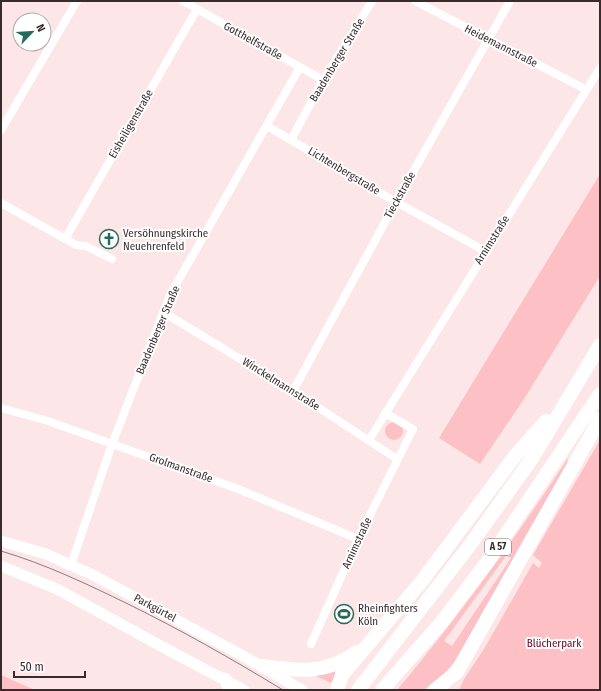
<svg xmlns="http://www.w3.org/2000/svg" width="601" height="691" viewBox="0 0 601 691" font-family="'Fira Sans Condensed',sans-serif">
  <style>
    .green { fill: #fdc1c5; fill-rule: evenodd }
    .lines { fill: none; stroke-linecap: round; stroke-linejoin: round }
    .minor { stroke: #fff; stroke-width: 8 }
    .secondary { stroke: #fff; stroke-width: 11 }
    .trunk { stroke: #fff; stroke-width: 13 }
    .motorway { stroke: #fff; stroke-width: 14 }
    .tram { stroke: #8c7b7c; stroke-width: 1 }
    .labels { text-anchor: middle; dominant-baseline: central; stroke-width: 4; stroke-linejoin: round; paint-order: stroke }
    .shield { fill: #fff; stroke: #746b6b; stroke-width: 1 }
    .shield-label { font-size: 10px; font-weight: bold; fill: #392b2c }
    .street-label { font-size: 11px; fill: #392b2c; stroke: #fff }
    .poi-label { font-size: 11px; fill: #392b2c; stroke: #fff; text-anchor: start }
    .park-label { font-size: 11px; fill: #650520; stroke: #fff }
  </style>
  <rect width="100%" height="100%" fill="#fde6e7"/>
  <path class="green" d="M 600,174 L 600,276 L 524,399 L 480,464 L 439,438 Z
    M385 431a9 9 0 1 1 18 0a9 9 0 1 1-18 0Z
    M 600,440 L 600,690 L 459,690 L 464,679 L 484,649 L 533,563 L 539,568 L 542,563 L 533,555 Z
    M 568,458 L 567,464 L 455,661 L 444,674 L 424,690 L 397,690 C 459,616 515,539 568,458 ZM 506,556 L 511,558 L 452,646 L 444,641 Z
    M 339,670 L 331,683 L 314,675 Z
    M 1,675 L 35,690 L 1,690 Z"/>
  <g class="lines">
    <path class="minor" d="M 183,1 L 323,80
      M 415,1 L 587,90
      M 267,126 L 396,202 L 485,251
      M 1,130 L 77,1
      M 291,140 L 323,80 L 372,1
      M 1,203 L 76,245 L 86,246 L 112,259
      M 65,239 L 197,9
      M 163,312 L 293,391 L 397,459
      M 293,391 L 396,202 L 510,1
      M 1,408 L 48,421 L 238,489 L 358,539
      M 369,440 L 600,68
      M 71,565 L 112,444 L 170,295 L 300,67
      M 311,644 L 358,539 L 413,429 L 385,413"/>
    <path class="secondary" d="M 1,541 L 46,554 L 95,576 L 245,657 L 302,690
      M 1,566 L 57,589 L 170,651 L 244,690"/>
    <path class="trunk" d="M 225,679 L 230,690"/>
    <path class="motorway" d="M 262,666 C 299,671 325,675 357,652
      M 337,690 L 342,675 L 422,581 L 515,456 L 546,421
      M 358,690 L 470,545 L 533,457 L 600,345
      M 382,690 L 441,623 L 488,561 L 600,394
      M 435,690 L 457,672 L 600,419"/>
    <path class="tram" d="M 1,551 C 45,564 87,584 128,604 C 181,630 232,659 283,690"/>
  </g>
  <defs>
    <symbol id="church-ring" viewBox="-11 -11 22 22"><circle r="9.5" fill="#fff" stroke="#286a5a" stroke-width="1.5"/><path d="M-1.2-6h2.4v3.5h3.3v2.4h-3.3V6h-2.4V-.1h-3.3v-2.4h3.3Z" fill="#286a5a"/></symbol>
    <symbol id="stadium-ring" viewBox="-11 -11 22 22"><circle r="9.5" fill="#fff" stroke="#286a5a" stroke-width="1.5"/><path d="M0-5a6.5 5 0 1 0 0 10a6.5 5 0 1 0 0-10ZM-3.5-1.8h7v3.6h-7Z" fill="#286a5a"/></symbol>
  </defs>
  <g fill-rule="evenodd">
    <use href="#church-ring" x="98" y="228" width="22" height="22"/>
    <use href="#stadium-ring" x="333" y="603" width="22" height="22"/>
  </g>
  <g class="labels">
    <rect class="shield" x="485" y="539" width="26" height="16" rx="3"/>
    <g class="shield-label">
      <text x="498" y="547">A 57</text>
    </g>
    <g class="street-label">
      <text transform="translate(253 41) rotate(29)">Gotthelfstraße</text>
      <text transform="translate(501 46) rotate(27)">Heidemannstraße</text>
      <text transform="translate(337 60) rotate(-59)">Baadenberger Straße</text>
      <text transform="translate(131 124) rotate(-60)">Eisheiligenstraße</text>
      <text transform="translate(344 171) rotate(31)">Lichtenbergstraße</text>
      <text transform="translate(400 195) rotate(-61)">Tieckstraße</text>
      <text transform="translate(492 240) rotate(-58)">Arnimstraße</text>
      <text transform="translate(158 330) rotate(-67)">Baadenberger Straße</text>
      <text transform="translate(281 384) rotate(32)">Winckelmannstraße</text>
      <text transform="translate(181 468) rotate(20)">Grolmanstraße</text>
      <text transform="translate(357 543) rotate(-65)">Arnimstraße</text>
      <text transform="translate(155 608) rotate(28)">Parkgürtel</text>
    </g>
    <g class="poi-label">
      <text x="123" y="233">Versöhnungskirche<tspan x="123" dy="13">Neuehrenfeld</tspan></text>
      <text x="358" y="608">Rheinfighters<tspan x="358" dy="13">Köln</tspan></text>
    </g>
    <g class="park-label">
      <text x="554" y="643">Blücherpark</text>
    </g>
  </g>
  <rect width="601" height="691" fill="none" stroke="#392b2c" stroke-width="4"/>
  <g transform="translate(32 32) rotate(65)"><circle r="19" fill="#ffffff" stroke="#b0aaab"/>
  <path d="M0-3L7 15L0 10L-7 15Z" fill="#286a5a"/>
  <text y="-6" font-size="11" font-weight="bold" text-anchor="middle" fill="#392b2c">N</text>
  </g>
  <path d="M14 671v6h71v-6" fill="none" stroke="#392b2c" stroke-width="2"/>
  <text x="20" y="671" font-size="12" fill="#392b2c" stroke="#ffffff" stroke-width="3" paint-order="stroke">50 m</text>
</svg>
